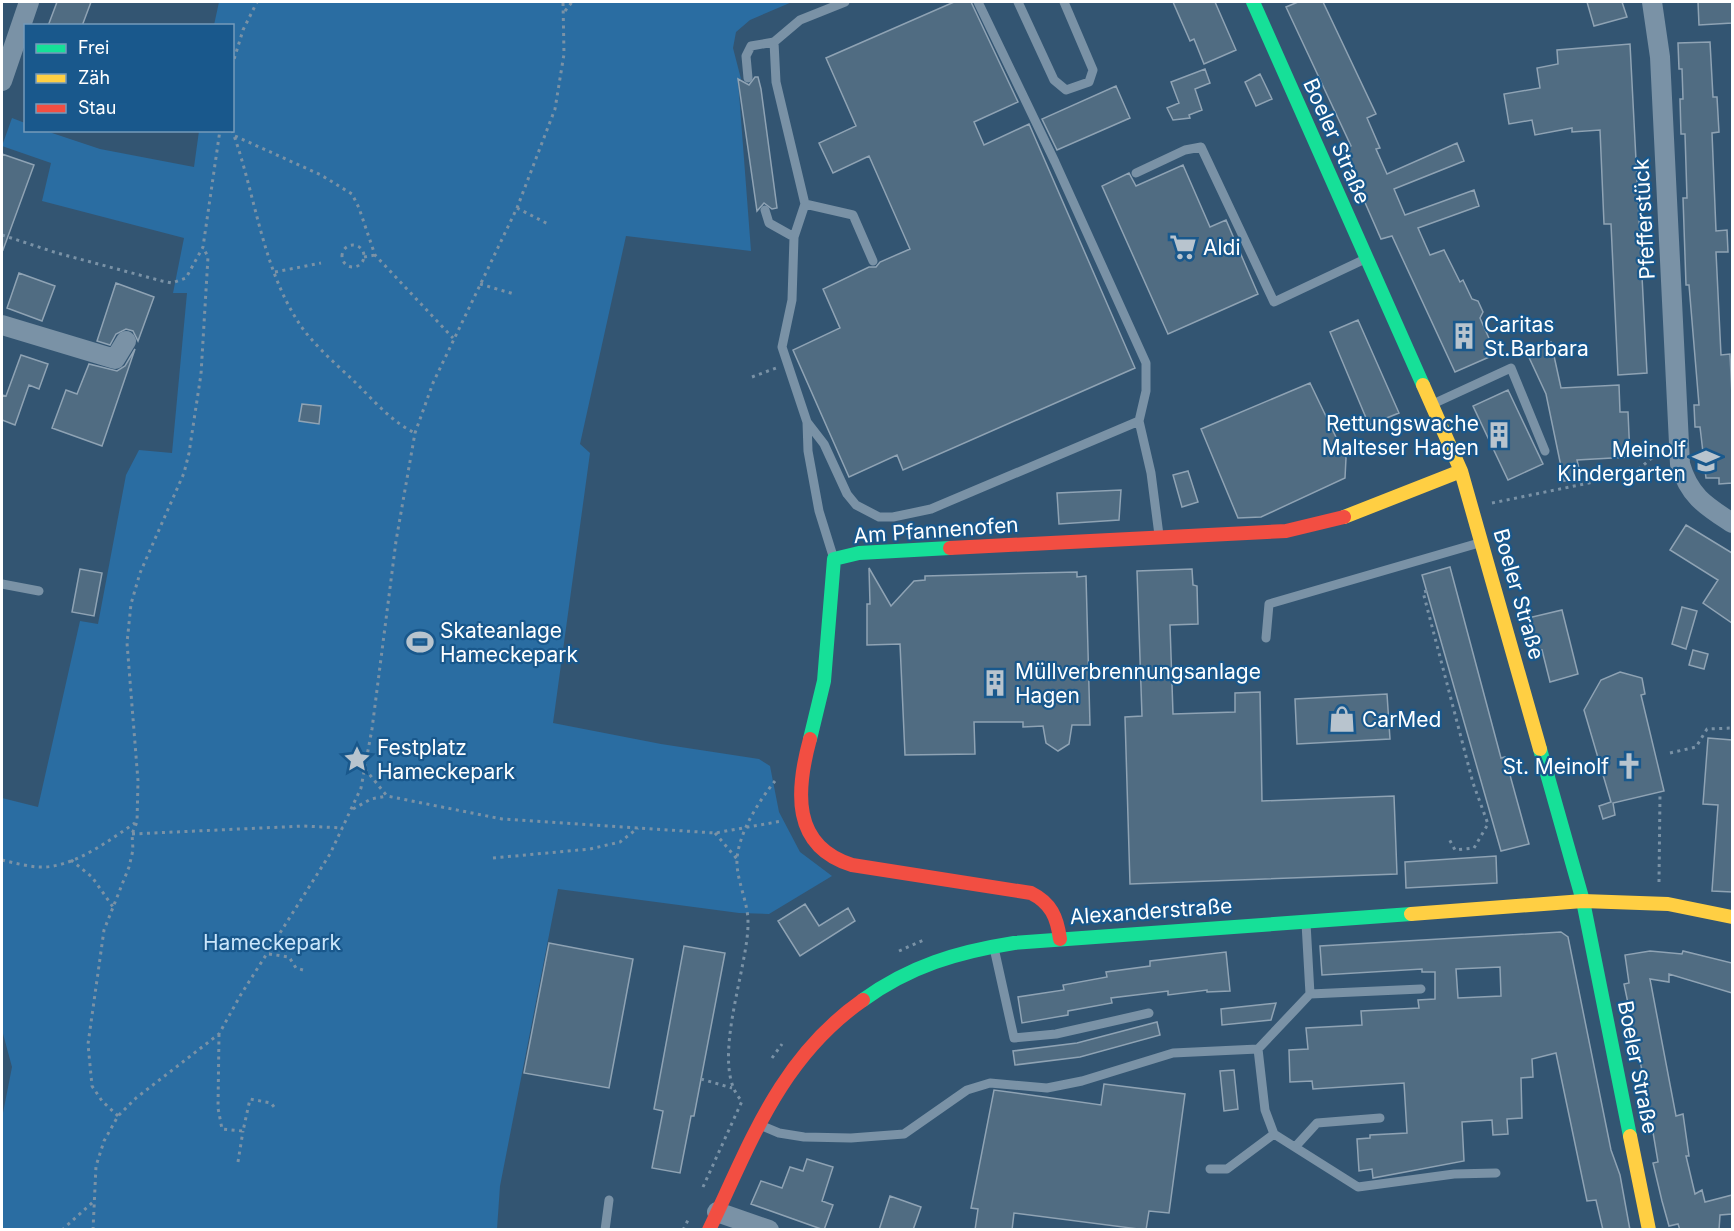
<svg xmlns="http://www.w3.org/2000/svg" width="1734" height="1231" viewBox="0 0 1734 1231" font-family="Inter,sans-serif">
  <style>
    .green { fill: #2a6da2 }
    .building { fill: #506c82; stroke: #8fa3b4; stroke-width: 1.5; fill-rule: evenodd }
    .lines { fill: none; stroke-linecap: round; stroke-linejoin: round }
    .path { stroke: #7a92a6; stroke-width: 3; stroke-dasharray: 3 4.5; stroke-linecap: butt }
    .lane { stroke: #7a92a6; stroke-width: 9 }
    .street { stroke: #7a92a6; stroke-width: 20 }
    .fast { stroke: #16e098; stroke-width: 14 }
    .slow { stroke: #ffcf43; stroke-width: 14 }
    .jam { stroke: #f24e42; stroke-width: 14 }
    .labels { text-anchor: middle; dominant-baseline: central; stroke-width: 4.5; stroke-linejoin: round; paint-order: stroke }
    .street-label { font-size: 21px; fill: #fff; stroke: #19588c }
    .poi-label { font-size: 21px; fill: #fff; stroke: #19588c; text-anchor: start }
    .park-label { font-size: 21px; fill: #cae5fa; stroke: #19588c }
  </style>
  <rect width="100%" height="100%" fill="#335572"/>
  <path class="green" d="M 219,2 L 792,2 L 750,20 L 736,32 L 733,48 L 741,79 L 738,80 L 751,251 L 626,236 L 580,444 L 590,453 L 553,723 L 661,744 L 759,759 L 770,766 L 779,812 L 800,852 L 832,876 L 769,914 L 739,913 L 558,889 L 500,1186 L 497,1229 L 2,1230 L 2,1118 L 12,1067 L 2,1030 L 2,798 L 38,807 L 80,621 L 98,624 L 126,475 L 139,450 L 172,453 L 187,293 L 173,293 L 184,238 L 42,201 L 51,163 L 2,146 L 12,118 L 25,123 L 26,130 L 46,131 L 100,149 L 194,167 L 199,131 L 232,130 L 232,26 L 214,25 Z"/>
  <path class="building" d="M 57,2 L 91,2 L 82,26 L 48,26 Z
    M 954,2 L 971,2 L 1018,102 L 974,122 L 984,145 L 1029,124 L 1135,368 L 903,470 L 897,455 L 849,477 L 793,350 L 840,328 L 823,289 L 869,267 L 876,267 L 880,262 L 910,249 L 869,156 L 833,173 L 819,143 L 856,126 L 826,58 Z
    M 1173,2 L 1215,2 L 1236,50 L 1204,64 L 1194,39 L 1190,41 Z
    M 1298,2 L 1323,2 L 1376,114 L 1367,118 L 1380,148 L 1376,149 L 1387,174 L 1457,143 L 1464,161 L 1394,189 L 1405,215 L 1474,190 L 1479,206 L 1418,228 L 1430,255 L 1444,250 L 1460,282 L 1463,280 L 1472,299 L 1478,301 L 1483,312 L 1480,318 L 1496,354 L 1455,372 L 1392,236 L 1381,239 L 1342,150 L 1351,146 L 1286,7 Z
    M 1587,2 L 1622,2 L 1627,17 L 1594,26 Z
    M 1698,2 L 1732,2 L 1732,23 L 1699,25 Z
    M 1710,42 L 1713,97 L 1717,97 L 1719,132 L 1712,133 L 1716,231 L 1727,230 L 1728,252 L 1716,252 L 1721,355 L 1730,354 L 1732,396 L 1732,483 L 1719,484 L 1719,478 L 1706,478 L 1700,427 L 1695,427 L 1694,405 L 1699,405 L 1689,285 L 1686,285 L 1683,198 L 1687,198 L 1685,134 L 1681,134 L 1680,99 L 1683,99 L 1682,69 L 1679,69 L 1678,43 Z
    M 1630,44 L 1647,373 L 1618,375 L 1611,224 L 1604,224 L 1600,130 L 1572,132 L 1572,128 L 1535,135 L 1532,120 L 1509,124 L 1504,94 L 1540,88 L 1537,68 L 1558,64 L 1557,50 Z
    M 1205,69 L 1210,83 L 1195,89 L 1202,110 L 1189,115 L 1190,118 L 1173,120 L 1167,108 L 1179,103 L 1171,82 Z
    M 1260,74 L 1272,99 L 1256,106 L 1245,82 Z
    M 755,77 L 758,77 L 761,89 L 777,208 L 772,209 L 764,203 L 757,211 L 738,79 L 749,85 Z
    M 1116,86 L 1130,118 L 1057,150 L 1042,119 Z
    M 2,154 L 34,165 L 3,250 L 2,249 Z
    M 1183,165 L 1210,227 L 1226,220 L 1258,294 L 1168,334 L 1102,186 L 1129,173 L 1136,186 Z
    M 19,273 L 55,286 L 42,321 L 7,308 Z
    M 116,283 L 154,297 L 138,341 L 133,331 L 126,329 L 116,334 L 110,345 L 97,341 Z
    M 1358,320 L 1399,413 L 1369,425 L 1330,332 Z
    M 1551,342 L 1561,388 L 1619,385 L 1620,412 L 1628,412 L 1630,457 L 1577,460 L 1581,477 L 1564,481 L 1546,394 L 1527,353 Z
    M 135,349 L 102,446 L 52,428 L 66,390 L 77,394 L 89,364 L 117,371 L 125,366 Z
    M 21,355 L 48,364 L 39,389 L 29,385 L 15,425 L 2,420 L 2,395 L 6,396 Z
    M 1310,383 L 1346,458 L 1345,478 L 1261,517 L 1238,518 L 1201,429 Z
    M 1508,390 L 1543,464 L 1508,480 L 1473,406 Z
    M 302,404 L 321,406 L 319,424 L 299,421 Z
    M 1188,471 L 1198,502 L 1182,507 L 1173,475 Z
    M 1121,490 L 1119,520 L 1059,524 L 1057,493 Z
    M 1686,525 L 1732,553 L 1732,623 L 1703,603 L 1718,580 L 1670,550 Z
    M 1450,567 L 1501,758 L 1505,757 L 1529,844 L 1501,851 L 1422,575 Z
    M 869,568 L 891,606 L 914,581 L 925,580 L 925,576 L 1077,572 L 1077,577 L 1086,576 L 1090,725 L 1072,725 L 1069,744 L 1058,751 L 1046,743 L 1043,726 L 1023,727 L 1023,722 L 974,722 L 975,754 L 905,755 L 900,644 L 867,645 L 867,604 L 870,604 Z
    M 80,569 L 102,573 L 94,616 L 72,612 Z
    M 1192,569 L 1193,585 L 1197,586 L 1198,624 L 1170,625 L 1173,714 L 1235,712 L 1235,693 L 1260,692 L 1262,801 L 1394,796 L 1397,874 L 1130,884 L 1125,717 L 1142,716 L 1137,571 Z
    M 1682,607 L 1697,611 L 1686,649 L 1672,644 Z
    M 1562,610 L 1578,674 L 1550,682 L 1542,650 L 1537,651 L 1528,618 Z
    M 1693,650 L 1708,654 L 1704,669 L 1689,665 Z
    M 1620,672 L 1642,678 L 1645,694 L 1641,695 L 1664,791 L 1613,803 L 1615,815 L 1603,819 L 1599,806 L 1611,802 L 1584,710 L 1601,680 Z
    M 1387,694 L 1390,739 L 1297,744 L 1295,699 Z
    M 1708,738 L 1732,740 L 1732,892 L 1712,891 L 1718,805 L 1703,804 Z
    M 1496,856 L 1497,883 L 1406,888 L 1405,862 Z
    M 805,904 L 819,926 L 848,908 L 855,921 L 800,956 L 778,921 Z
    M 1561,932 L 1568,937 L 1611,1150 L 1620,1175 L 1630,1230 L 1603,1230 L 1596,1200 L 1587,1201 L 1556,1053 L 1532,1059 L 1533,1077 L 1521,1078 L 1522,1118 L 1507,1119 L 1508,1134 L 1493,1135 L 1492,1120 L 1462,1122 L 1464,1161 L 1373,1178 L 1372,1169 L 1359,1171 L 1357,1139 L 1370,1138 L 1370,1135 L 1407,1133 L 1404,1083 L 1313,1089 L 1312,1081 L 1290,1082 L 1289,1050 L 1308,1049 L 1306,1028 L 1362,1025 L 1361,1011 L 1419,1008 L 1418,1000 L 1435,999 L 1435,972 L 1422,972 L 1422,969 L 1322,975 L 1320,946 ZM 1500,967 L 1501,996 L 1458,998 L 1456,969 Z
    M 549,943 L 633,959 L 609,1088 L 524,1073 Z
    M 684,946 L 725,953 L 694,1116 L 691,1116 L 680,1173 L 652,1168 L 663,1111 L 654,1109 Z
    M 1650,951 L 1682,954 L 1683,951 L 1732,963 L 1732,993 L 1669,974 L 1669,982 L 1650,979 L 1676,1116 L 1683,1114 L 1689,1156 L 1686,1156 L 1695,1194 L 1702,1190 L 1705,1202 L 1732,1195 L 1732,1214 L 1720,1215 L 1719,1230 L 1680,1230 L 1678,1224 L 1669,1226 L 1662,1201 L 1653,1163 L 1658,1162 L 1645,1085 L 1624,984 L 1629,983 L 1625,955 Z
    M 1226,952 L 1230,991 L 1207,992 L 1207,990 L 1168,995 L 1168,991 L 1111,998 L 1112,1003 L 1068,1011 L 1068,1015 L 1022,1023 L 1018,997 L 1064,990 L 1063,985 L 1107,977 L 1106,972 L 1150,966 L 1150,961 Z
    M 1276,1003 L 1271,1020 L 1222,1025 L 1221,1009 Z
    M 1157,1022 L 1160,1035 L 1080,1057 L 1015,1065 L 1013,1051 L 1077,1043 Z
    M 1234,1070 L 1238,1109 L 1224,1111 L 1220,1071 Z
    M 1104,1084 L 1185,1094 L 1169,1213 L 1149,1211 L 1146,1230 L 1014,1213 L 1012,1230 L 975,1230 L 978,1209 L 971,1208 L 994,1090 L 1101,1105 Z
    M 807,1159 L 833,1167 L 822,1201 L 833,1205 L 824,1230 L 751,1204 L 761,1181 L 782,1188 L 790,1167 L 803,1171 Z
    M 890,1196 L 921,1207 L 913,1230 L 879,1230 Z"/>
  <g class="lines">
    <path class="path" d="M 565,11 L 572,2
      M 232,66 L 243,30 L 257,2
      M 232,130 C 255,192 261,263 297,320 C 311,343 336,364 356,383 C 374,401 392,422 415,433
      M 235,136 L 321,175 L 352,194 L 359,208 L 375,255 L 453,338
      M 517,208 L 548,224
      M 2,235 L 57,253 L 162,281 L 172,283 L 186,278 L 203,247 L 220,130
      M342 256a11 11 0 1 1 22 0a11 11 0 1 1-22 0Z
      M 364,257 L 375,255
      M 275,272 L 321,263
      M 480,284 L 514,294
      M 752,377 L 776,368
      M 1492,503 L 1589,483 L 1639,469 L 1661,450
      M 1427,591 L 1423,592 L 1473,783 L 1488,824 L 1474,848 L 1455,850 L 1448,837
      M 1670,753 L 1696,747 L 1707,729 L 1732,728
      M 365,769 L 387,796 L 502,819 L 715,833 L 782,821
      M 353,809 L 371,799 L 387,796
      M 715,833 L 737,859
      M 132,834 L 304,826 L 343,828
      M 493,858 L 590,849 L 620,842 L 638,828
      M 2,860 C 14,863 26,866 38,867 C 72,869 108,841 135,823
      M 71,860 L 92,877 L 113,907
      M 1659,882 L 1660,794
      M 899,951 L 926,939
      M 269,954 L 289,957 L 296,968 L 303,970
      M 219,1034 L 218,1108 L 222,1129 L 243,1131 L 250,1099 L 271,1103 L 274,1107
      M 772,1058 L 782,1044
      M 701,1079 L 732,1088
      M 118,1116 L 102,1101 L 92,1086 L 88,1044 L 104,930 L 129,867 L 133,850 L 132,834 L 137,822 L 138,781 L 127,643 L 131,604 L 140,573 L 184,473 L 189,453 L 201,374 L 208,257 L 203,247
      M 238,1162 L 243,1131
      M 703,1187 L 742,1101 C 708,1067 749,967 748,922 C 748,901 736,880 737,859 C 739,832 759,801 775,781
      M 62,1230 L 93,1202
      M 93,1230 L 96,1166 L 104,1141 L 118,1116 L 136,1098 L 219,1034 L 240,996 L 330,854 L 361,788 L 372,729 L 396,541 L 415,433 L 433,383 L 517,208 L 555,109 L 564,54 L 563,2
      M 683,1230 L 688,1220"/>
    <path class="lane" d="M 978,2 L 1055,162 L 1146,363 L 1146,391 L 1139,421 L 1151,473 L 1159,535
      M 1018,2 L 1054,80 L 1066,90 L 1089,82 L 1093,70 L 1064,2
      M 748,78 L 746,56 L 751,46 L 774,42
      M 1136,173 L 1185,150 L 1201,147 L 1274,302 L 1363,260
      M 805,204 L 853,215 L 873,261
      M 765,210 L 769,223 L 794,237
      M 1435,403 L 1511,368 L 1545,451
      M 807,422 L 824,444 L 847,494 L 856,505 L 879,517 L 893,517 L 931,509 L 1139,421
      M 833,556 L 819,511 L 808,451 L 807,422 L 782,347 L 792,300 L 794,237 L 805,204 L 776,82 L 774,42 L 800,20 L 845,2
      M 2,584 L 39,591
      M 1266,638 L 1269,604 L 1479,543
      M 994,948 L 1014,1038 L 1056,1034 L 1149,1013
      M 1310,994 L 1421,989
      M 1258,1049 L 1265,1110 L 1274,1134 L 1358,1187 L 1454,1174 L 1496,1173
      M 760,1125 L 779,1133 L 804,1137 L 851,1138 L 904,1134 L 967,1090 L 990,1083 L 1047,1088 L 1082,1081 L 1173,1053 L 1258,1049 L 1310,994 L 1306,923
      M 1296,1146 L 1317,1123 L 1380,1118
      M 1210,1169 L 1227,1169 L 1274,1134
      M 605,1230 L 609,1200"/>
    <path class="street" d="M 1652,2 L 1660,57 L 1680,464 C 1689,496 1706,506 1732,523
      M 2,81 L 29,2
      M 2,325 L 115,359 L 126,341
      M 717,1212 L 769,1230"/>
    <path class="fast" d="M 1253,2 L 1423,385
      M 810,739 L 824,681 L 834,559 L 859,553 L 950,548
      M 1540,749 L 1583,901 L 1630,1136
      M 863,1000 C 910,966 957,952 1014,943 L 1411,914"/>
    <path class="slow" d="M 1423,385 L 1461,471 L 1540,749
      M 1344,517 L 1461,471
      M 1411,914 L 1583,901 L 1668,904 L 1732,917
      M 1630,1136 L 1649,1230"/>
    <path class="jam" d="M 950,548 L 1286,531 L 1344,517
      M 810,739 C 796,790 791,846 852,865 L 1031,893 C 1051,903 1057,917 1060,939
      M 709,1230 C 751,1142 780,1058 863,1000"/>
  </g>
  <defs>
    <symbol id="supermarket-bare" viewBox="-9 -9 18 18"><path d="M-6-5.5h2.5l.6 2H6L4.5 2H-2.5L-4.4-4H-6ZM-1.5 3.2a1.3 1.3 0 1 0 .1 0ZM3 3.2a1.3 1.3 0 1 0 .1 0Z" fill="#b8c4ce" stroke="#19588c" stroke-width="2.5" paint-order="stroke"/></symbol>
    <symbol id="building-bare" viewBox="-9 -9 18 18"><path d="M-4-6H4V6H1V3H-1V6H-4ZM-2.5-4.3h1.7v1.8h-1.7ZM.8-4.3h1.7v1.8H.8ZM-2.5-1h1.7V.8h-1.7ZM.8-1h1.7V.8H.8Z" fill="#b8c4ce" stroke="#19588c" stroke-width="2.5" paint-order="stroke"/></symbol>
    <symbol id="school-bare" viewBox="-9 -9 18 18"><path d="M0-5L7-2L0 1L-7-2ZM-4 1L0 2.5L4 1V4Q0 6-4 4Z" fill="#b8c4ce" stroke="#19588c" stroke-width="2.5" paint-order="stroke"/></symbol>
    <symbol id="stadium-bare" viewBox="-9 -9 18 18"><path d="M0-5a6.5 5 0 1 0 0 10a6.5 5 0 1 0 0-10ZM-3.5-1.8h7v3.6h-7Z" fill="#b8c4ce" stroke="#19588c" stroke-width="2.5" paint-order="stroke"/></symbol>
    <symbol id="shop-bare" viewBox="-9 -9 18 18"><path d="M-5-2.5h2.3a2.7 3.5 0 0 1 5.4 0H5L5.5 6h-11ZM-1.5-2.5h3a1.5 2.3 0 0 0-3 0Z" fill="#b8c4ce" stroke="#19588c" stroke-width="2.5" paint-order="stroke"/></symbol>
    <symbol id="sight-bare" viewBox="-9 -9 18 18"><path d="M0-6L1.8-2.2L6-1.7L2.9 1.2L3.7 5.4L0 3.3L-3.7 5.4L-2.9 1.2L-6-1.7L-1.8-2.2Z" fill="#b8c4ce" stroke="#19588c" stroke-width="2.5" paint-order="stroke"/></symbol>
    <symbol id="church-bare" viewBox="-9 -9 18 18"><path d="M-1.2-6h2.4v3.5h3.3v2.4h-3.3V6h-2.4V-.1h-3.3v-2.4h3.3Z" fill="#b8c4ce" stroke="#19588c" stroke-width="2.5" paint-order="stroke"/></symbol>
  </defs>
  <g fill-rule="evenodd">
    <use href="#supermarket-bare" x="1164" y="228" width="38" height="38"/>
    <use href="#building-bare" x="1445" y="317" width="38" height="38"/>
    <use href="#building-bare" x="1480" y="416" width="38" height="38"/>
    <use href="#school-bare" x="1687" y="442" width="38" height="38"/>
    <use href="#stadium-bare" x="401" y="623" width="38" height="38"/>
    <use href="#building-bare" x="976" y="664" width="38" height="38"/>
    <use href="#shop-bare" x="1323" y="700" width="38" height="38"/>
    <use href="#sight-bare" x="338" y="740" width="38" height="38"/>
    <use href="#church-bare" x="1610" y="747" width="38" height="38"/>
  </g>
  <g class="labels">
    <g class="street-label">
      <text transform="translate(1337 141) rotate(66)">Boeler Straße</text>
      <text transform="translate(1644 219) rotate(-93)">Pfefferstück</text>
      <text transform="translate(936 530) rotate(-4)">Am Pfannenofen</text>
      <text transform="translate(1519 594) rotate(74)">Boeler Straße</text>
      <text transform="translate(1151 911) rotate(-4)">Alexanderstraße</text>
      <text transform="translate(1638 1067) rotate(79)">Boeler Straße</text>
    </g>
    <g class="poi-label">
      <text x="1203" y="247">Aldi</text>
      <text x="1484" y="324">Caritas<tspan x="1484" dy="24">St.Barbara</tspan></text>
      <text x="1479" y="423" text-anchor="end">Rettungswache<tspan x="1479" dy="24">Malteser Hagen</tspan></text>
      <text x="1686" y="449" text-anchor="end">Meinolf<tspan x="1686" dy="24">Kindergarten</tspan></text>
      <text x="440" y="630">Skateanlage<tspan x="440" dy="24">Hameckepark</tspan></text>
      <text x="1015" y="671">Müllverbrennungsanlage<tspan x="1015" dy="24">Hagen</tspan></text>
      <text x="1362" y="719">CarMed</text>
      <text x="377" y="747">Festplatz<tspan x="377" dy="24">Hameckepark</tspan></text>
      <text x="1609" y="766" text-anchor="end">St. Meinolf</text>
    </g>
    <g class="park-label">
      <text x="272" y="942">Hameckepark</text>
    </g>
  </g>
  <rect width="1734" height="1231" fill="none" stroke="#ffffff" stroke-width="6"/>
  <rect x="24" y="24" width="210" height="108" fill="#19588c" stroke="#759bba" stroke-width="1.5"/>
  <rect x="36" y="44" width="30" height="9" fill="#16e098" stroke="#759bba" stroke-width="1.5"/>
  <text x="78" y="54" font-size="18" fill="#ffffff">Frei</text>
  <rect x="36" y="74" width="30" height="9" fill="#ffcf43" stroke="#759bba" stroke-width="1.5"/>
  <text x="78" y="84" font-size="18" fill="#ffffff">Zäh</text>
  <rect x="36" y="104" width="30" height="9" fill="#f24e42" stroke="#759bba" stroke-width="1.5"/>
  <text x="78" y="114" font-size="18" fill="#ffffff">Stau</text>
</svg>
